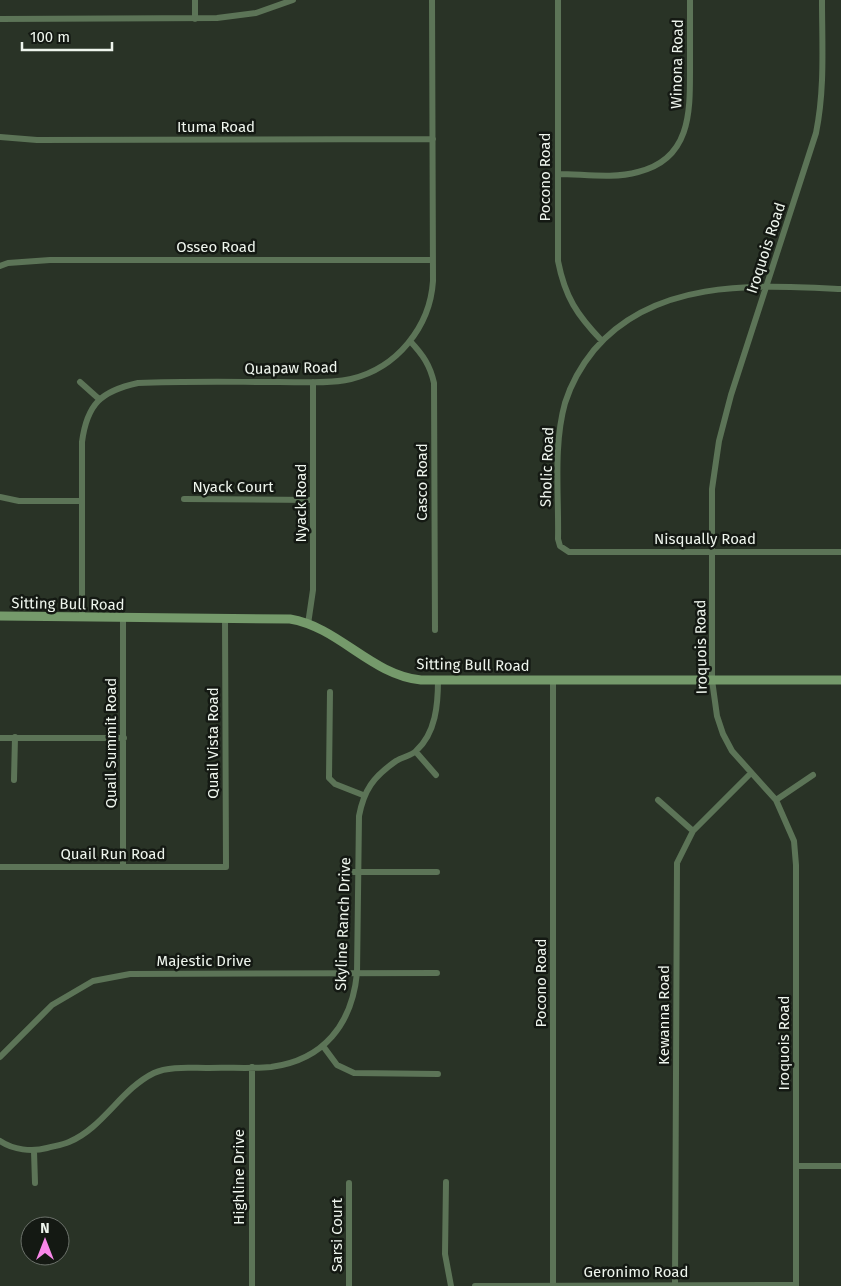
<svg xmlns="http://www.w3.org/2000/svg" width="841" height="1286" viewBox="0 0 841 1286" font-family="'Fira Sans',sans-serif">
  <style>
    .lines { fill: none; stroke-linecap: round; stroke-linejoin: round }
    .street { stroke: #5c7457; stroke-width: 6 }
    .secondary { stroke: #759a6b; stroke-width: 9 }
    .labels { text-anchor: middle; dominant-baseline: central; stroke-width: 5; stroke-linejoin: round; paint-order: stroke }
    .street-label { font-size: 15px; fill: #eef5ed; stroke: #141913 }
  </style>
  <rect width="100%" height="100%" fill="#293326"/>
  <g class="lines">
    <path class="street" d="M 195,0 L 195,19
      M 558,0 L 558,261 C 565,297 577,315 602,341
      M 0,19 L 217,18 L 256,13 L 293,0
      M 0,137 L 37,140 L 433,139
      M 558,174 C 583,174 613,179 638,172 C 692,159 690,110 690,66 C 690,44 690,22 690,0
      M 0,266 L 8,263 L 50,260 L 433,260
      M 841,289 C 756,285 655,278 594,350 C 581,366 571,384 565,403 C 553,446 559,495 558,539 L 560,546 L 569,552 L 841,552
      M 410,341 C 423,355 430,365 434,383 L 435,630
      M 80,382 L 99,399
      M 0,497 L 19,501 L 82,501
      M 184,499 L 313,500
      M 82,616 L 82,442 C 87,404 101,391 138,383 C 185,381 232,382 279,382 C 302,382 328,384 351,379 C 397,368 430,327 433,281 L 432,0
      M 123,619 L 123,867
      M 308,624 L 313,590 L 313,382
      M 553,680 L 553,1286
      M 330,692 L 329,778 L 335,784 L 363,795
      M 0,738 L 124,738
      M 416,752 L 436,775
      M 14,780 L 15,737
      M 658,800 L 693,831
      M 776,800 L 813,775
      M 0,867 L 226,867 L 225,619
      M 342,872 L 437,872
      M 323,1046 L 337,1065 L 354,1073 L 438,1074
      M 0,1057 L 52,1005 L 93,981 L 130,974 L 437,973
      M 0,1141 C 13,1150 32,1152 47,1148 C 54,1146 62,1145 69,1142 C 103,1128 121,1089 154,1073 C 169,1066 190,1068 206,1068 C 227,1067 250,1069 271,1067 C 324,1060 352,1024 357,973 L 359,816 C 364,790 373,777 396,761 C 402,757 411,756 416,751 C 436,733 438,704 438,680
      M 34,1151 L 35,1183
      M 796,1166 L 841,1166
      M 446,1182 L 445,1254 L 451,1286
      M 349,1183 L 349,1286
      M 675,1285 L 677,863 L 693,831 L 751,773
      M 252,1286 L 252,1067
      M 475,1286 L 796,1285
      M 796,1286 L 796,865 L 794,841 L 776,800 L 732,751 L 723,734 L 717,716 L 712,680 L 712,489 L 719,441 L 731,395 L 816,133 C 825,89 822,45 822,0"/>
    <path class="secondary" d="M 0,616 L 290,619 C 339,627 371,675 421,680 L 841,680"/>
  </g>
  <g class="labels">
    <g class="street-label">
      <text transform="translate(677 64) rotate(-89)">Winona Road</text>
      <text x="216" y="127">Ituma Road</text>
      <text transform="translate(545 177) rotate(-90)">Pocono Road</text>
      <text x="216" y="247">Osseo Road</text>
      <text transform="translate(766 248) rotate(-72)">Iroquois Road</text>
      <text transform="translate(291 368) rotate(-1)">Quapaw Road</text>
      <text transform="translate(547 467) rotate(-88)">Sholic Road</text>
      <text transform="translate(422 482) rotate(-90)">Casco Road</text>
      <text x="233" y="487">Nyack Court</text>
      <text transform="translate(301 503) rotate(-90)">Nyack Road</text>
      <text x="705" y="539">Nisqually Road</text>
      <text transform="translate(68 604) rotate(1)">Sitting Bull Road</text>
      <text transform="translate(701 647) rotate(-91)">Iroquois Road</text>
      <text transform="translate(473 665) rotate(1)">Sitting Bull Road</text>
      <text transform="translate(111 743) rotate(-90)">Quail Summit Road</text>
      <text transform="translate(213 743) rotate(-90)">Quail Vista Road</text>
      <text x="113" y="854">Quail Run Road</text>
      <text transform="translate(343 924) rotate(-88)">Skyline Ranch Drive</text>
      <text x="204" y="961">Majestic Drive</text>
      <text transform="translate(541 983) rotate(-90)">Pocono Road</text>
      <text transform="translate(664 1015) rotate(-90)">Kewanna Road</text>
      <text transform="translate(784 1043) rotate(-90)">Iroquois Road</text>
      <text transform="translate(239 1177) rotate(-90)">Highline Drive</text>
      <text transform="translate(337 1235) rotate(-90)">Sarsi Court</text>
      <text x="636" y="1272">Geronimo Road</text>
    </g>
  </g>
  <g transform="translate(45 1241)"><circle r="24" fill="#141913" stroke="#6b716a"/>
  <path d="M0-4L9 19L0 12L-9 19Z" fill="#f987e9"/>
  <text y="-8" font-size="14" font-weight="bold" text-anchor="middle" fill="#eef5ed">N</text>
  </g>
  <path d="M22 42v8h90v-8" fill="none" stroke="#eef5ed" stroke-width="2.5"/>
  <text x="30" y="42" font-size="15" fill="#eef5ed" stroke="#141913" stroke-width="4" paint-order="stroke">100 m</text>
</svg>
